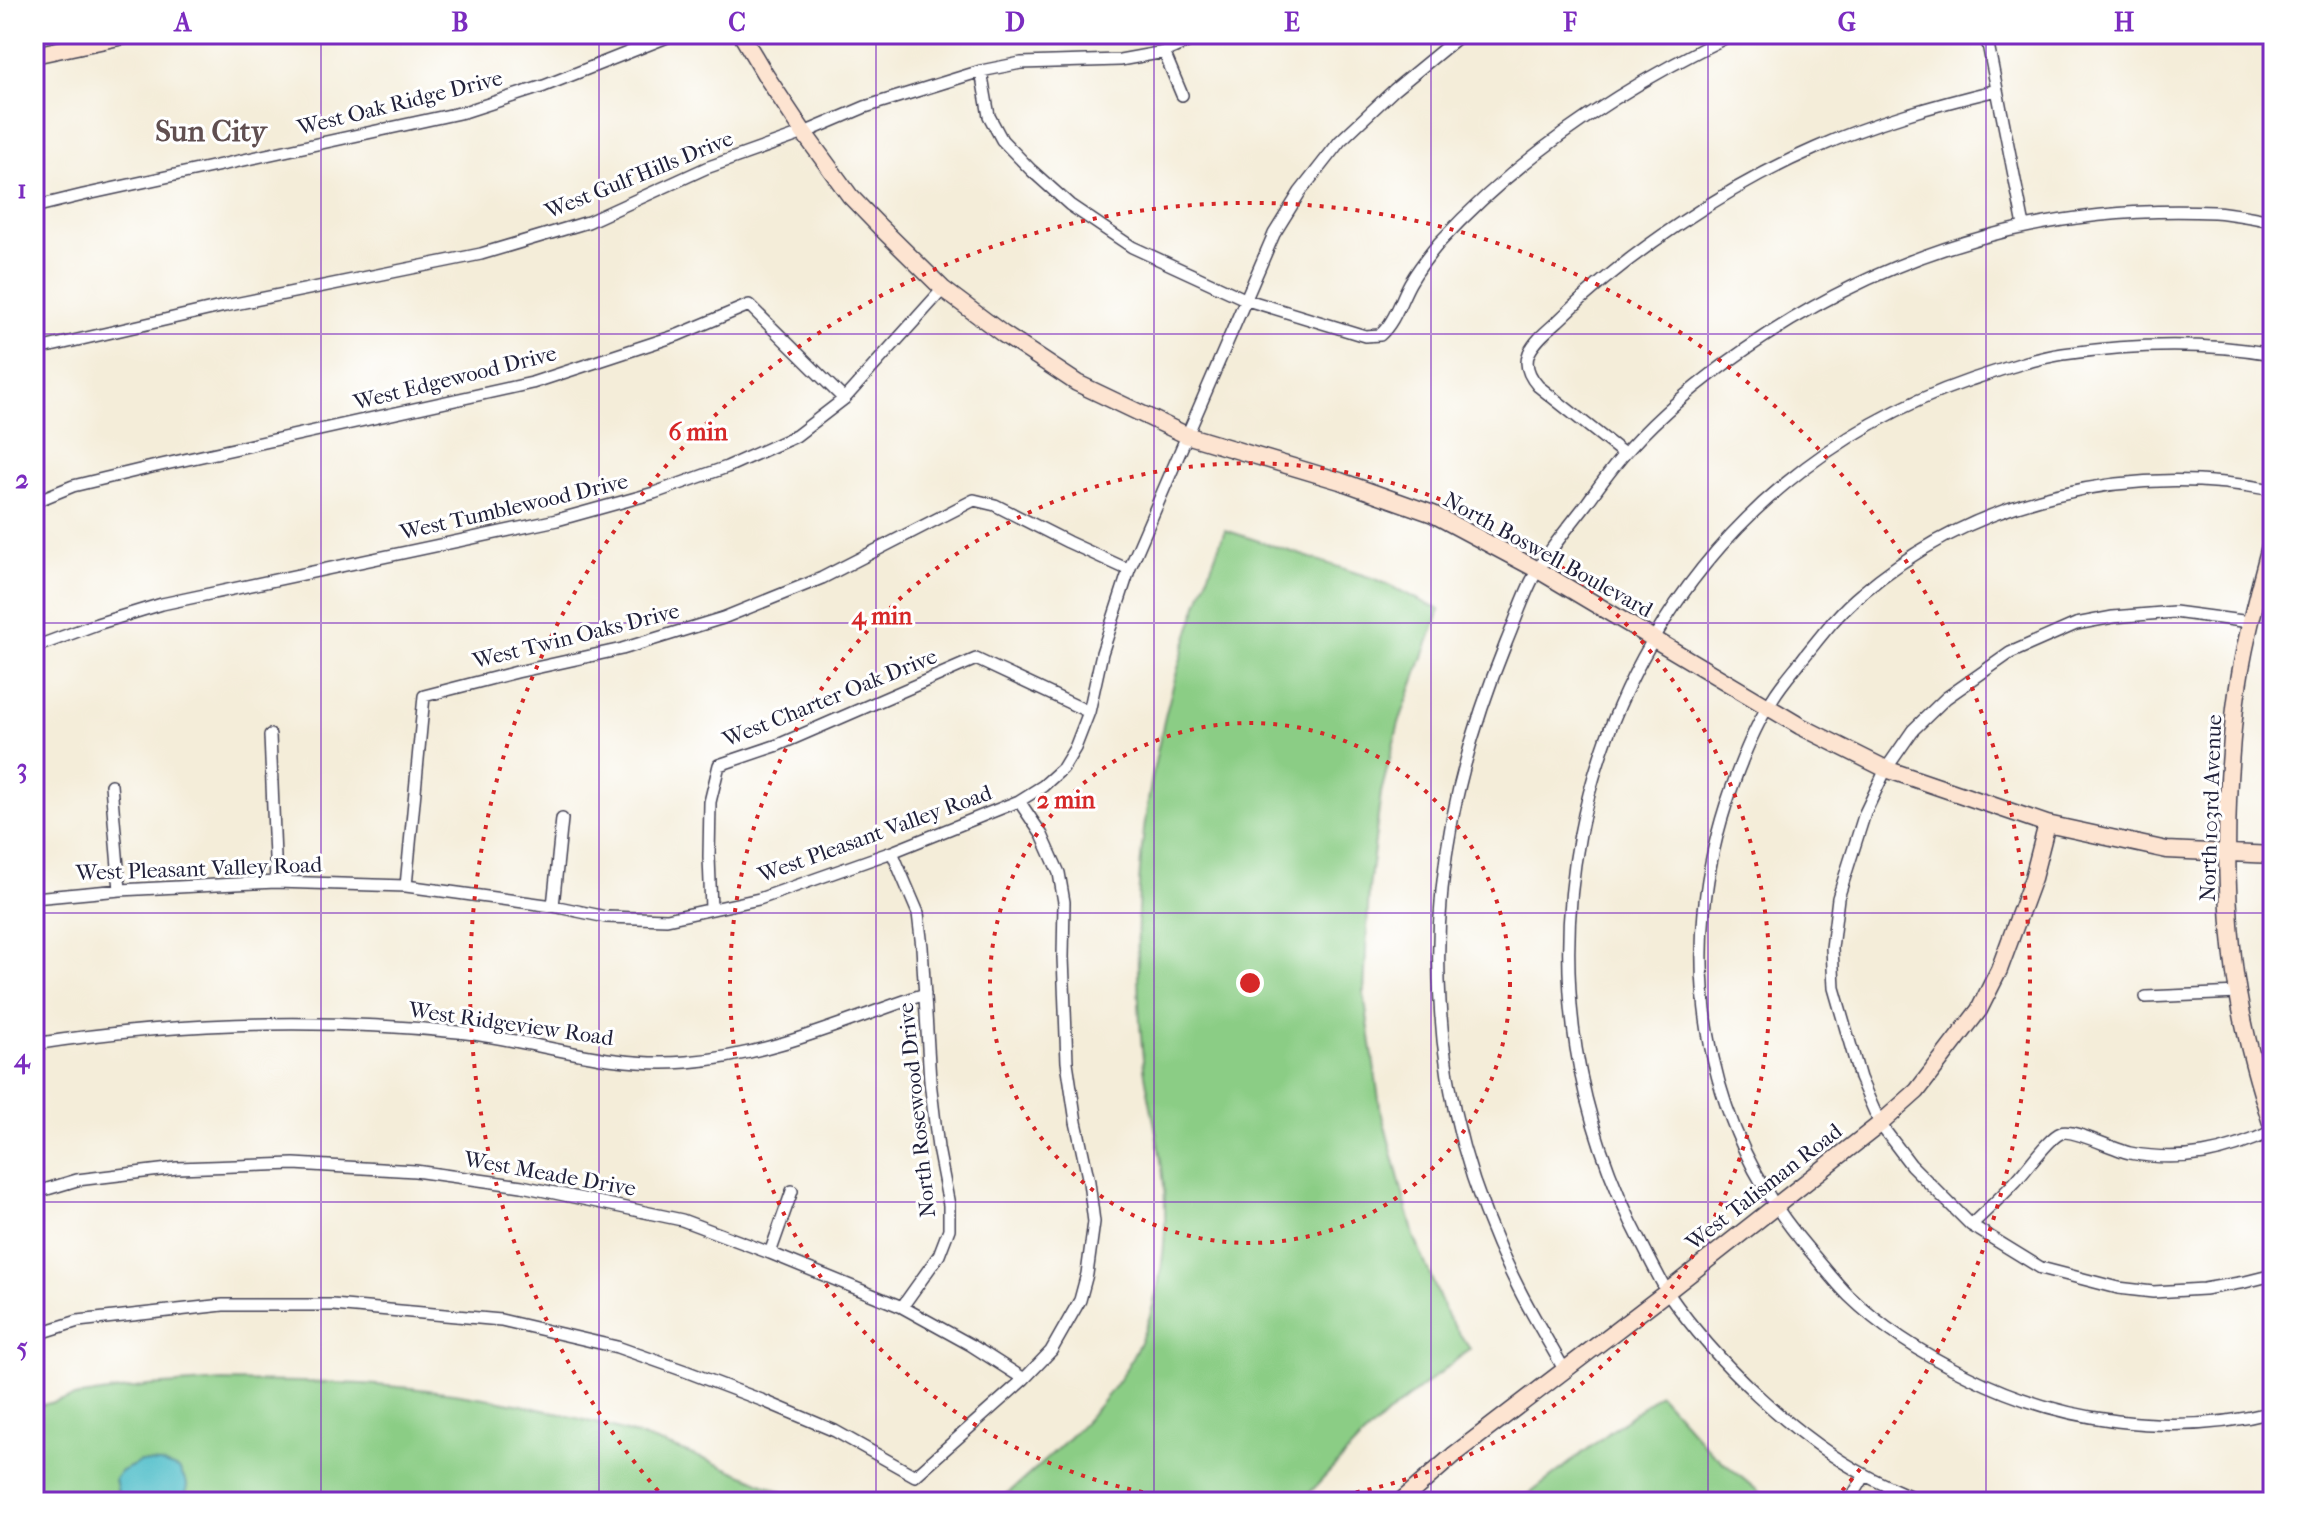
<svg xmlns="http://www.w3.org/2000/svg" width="2307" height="1536" viewBox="0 0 2307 1536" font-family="'IM FELL French Canon',serif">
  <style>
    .green { fill: #8bcd85; stroke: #567860; stroke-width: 2 }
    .water { fill: #52bfca; stroke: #3a7082; stroke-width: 2 }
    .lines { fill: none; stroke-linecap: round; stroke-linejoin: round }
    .stream { stroke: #52bfca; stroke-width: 3 }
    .street-casing { stroke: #424053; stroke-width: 14 }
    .secondary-casing { stroke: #424053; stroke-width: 19 }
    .street { stroke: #fff; stroke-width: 11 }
    .secondary { stroke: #fde4d1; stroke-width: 16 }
    .grid { fill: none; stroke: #7b2cbf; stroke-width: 2; stroke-opacity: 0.55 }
    .ring { fill: none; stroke: #d62828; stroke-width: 4; stroke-dasharray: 4 8 }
    .labels { text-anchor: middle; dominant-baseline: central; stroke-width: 6; stroke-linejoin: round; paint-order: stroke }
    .street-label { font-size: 22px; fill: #22223b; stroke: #fff }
    .district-label { font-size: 30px; font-weight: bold; fill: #604f50; stroke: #fff }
    .centre { fill: #d62828; stroke: #fff; stroke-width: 4 }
    .ring-label { font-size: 24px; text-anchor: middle; font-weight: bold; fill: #d62828; stroke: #fff; stroke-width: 6; stroke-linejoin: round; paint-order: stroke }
    .neatline { fill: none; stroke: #7b2cbf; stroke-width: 3 }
    .grid-label { font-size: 26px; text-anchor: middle; font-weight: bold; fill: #7b2cbf }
  </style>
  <rect width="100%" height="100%" fill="#fff"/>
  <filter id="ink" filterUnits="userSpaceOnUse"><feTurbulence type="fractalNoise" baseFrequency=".0125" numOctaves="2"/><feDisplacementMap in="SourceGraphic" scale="16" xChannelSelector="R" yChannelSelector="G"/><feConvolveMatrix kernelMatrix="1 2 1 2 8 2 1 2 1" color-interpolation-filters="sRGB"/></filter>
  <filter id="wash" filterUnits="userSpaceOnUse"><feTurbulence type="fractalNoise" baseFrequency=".006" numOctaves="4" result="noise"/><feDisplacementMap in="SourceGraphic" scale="32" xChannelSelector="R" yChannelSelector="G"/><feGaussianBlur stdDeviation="1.8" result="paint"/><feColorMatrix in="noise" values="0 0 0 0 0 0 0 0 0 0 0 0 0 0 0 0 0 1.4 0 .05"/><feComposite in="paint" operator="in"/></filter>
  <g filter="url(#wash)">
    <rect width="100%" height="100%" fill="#f4edd9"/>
    <path class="green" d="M 1225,530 L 1378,580 L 1440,610 L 1399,723 L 1381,793 L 1369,888 L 1364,994 L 1380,1107 L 1414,1236 L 1446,1314 L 1470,1349 L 1389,1413 L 1357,1443 L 1301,1502 L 998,1502 C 1041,1464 1093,1421 1124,1372 C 1158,1317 1169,1251 1164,1187 C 1161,1147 1150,1107 1144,1068 C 1138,1016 1137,963 1138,911 C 1141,779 1178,652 1225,530 Z
      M 223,1381 C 274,1382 325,1381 376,1385 C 525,1395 669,1437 803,1502 L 34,1502 L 34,1407 L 74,1397 L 148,1386 Z
      M 1659,1394 L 1712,1453 L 1769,1500 L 1768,1502 L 1519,1502 Z"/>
    <path class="water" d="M 141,1462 L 161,1463 L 179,1469 L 187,1483 L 186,1497 L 179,1502 L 120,1502 L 115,1479 L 121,1471 Z"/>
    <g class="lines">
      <path class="stream" d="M 186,1497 L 194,1502"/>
    </g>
  </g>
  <g filter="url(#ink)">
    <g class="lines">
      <defs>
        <path id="street" d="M 1986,34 L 2024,226
          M 1164,52 L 1182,95
          M 981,71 L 989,116 L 1002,140 L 1031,170 L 1070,205 L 1132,247 L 1247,300 L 1365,336 L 1380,335 C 1395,322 1400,301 1410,283 C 1418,269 1429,255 1439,243 C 1521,154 1624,86 1733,34
          M 34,207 L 83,195 L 464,112 L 544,86 L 675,34
          M 34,350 L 225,306 L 481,254 L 588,222 L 706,168 L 804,133 L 865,107 L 981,71 L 1021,63 L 1120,60 L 1164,52 L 1205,34
          M 1624,454 L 1538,386 C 1529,376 1524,365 1529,353 C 1535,340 1548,330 1558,321 C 1626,254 1728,186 1816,148 C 1874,122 1935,105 1997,90
          M 2273,490 C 2128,462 1974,497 1861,594 C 1839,612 1821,636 1804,657 C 1794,670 1782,683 1773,698 C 1755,726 1742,758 1731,790 C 1675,947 1699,1123 1810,1251 C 1823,1266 1835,1282 1849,1296 C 1883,1329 1925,1355 1968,1376 C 2059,1422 2173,1438 2273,1412
          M 34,502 L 73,486 L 152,467 L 532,383 L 678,335 L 749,305 L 844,399
          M 2250,622 L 2174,612 L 2113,617 L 2076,624 L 2010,653 L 1946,698 L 1913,730 L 1886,769 L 1865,813 L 1838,898 L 1832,948 L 1834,988 L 1860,1078 L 1880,1124 L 1911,1165 L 1971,1225 L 2041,1268 L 2118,1288 L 2153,1292 L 2204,1289 L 2245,1282 L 2273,1275
          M 34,650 L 43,644 L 97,624 L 162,604 L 557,520 L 654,493 L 727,467 L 796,436 L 844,399 L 943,289
          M 270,735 L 276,882
          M 111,785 L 120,890
          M 892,852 L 918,913 L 922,947 L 930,1081 L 938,1148 L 949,1205 L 949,1229 L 939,1255 L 902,1307
          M 406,886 L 424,696 L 517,672 L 622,649 L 723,618 L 822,578 L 974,500 L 995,505 L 1068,542 L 1129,570
          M 34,898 L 120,890 L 276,882 L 406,886 L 553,906 L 606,917 L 667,919 L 759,899 L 892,852 L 1019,801 L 1043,786 L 1063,768 L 1075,748 L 1089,712 L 1102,653 L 1129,570 L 1274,234 L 1300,192 L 1340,141 L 1394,90 L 1462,34
          M 553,906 L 562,819
          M 711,909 L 709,857 L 710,802 L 719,765 L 778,745 L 976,659 L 1089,712
          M 2146,997 L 2239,993
          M 34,1044 C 174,1022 317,1018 458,1032 C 534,1040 609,1069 686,1062 C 769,1056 847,1020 925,994
          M 34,1193 L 77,1180 L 177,1168 L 294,1164 L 415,1171 L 522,1186 L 682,1220 L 770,1253 L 902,1307 L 971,1345 L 1024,1379
          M 1971,1225 C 1986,1211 2001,1197 2015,1182 C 2026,1171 2049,1137 2061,1133 C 2072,1128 2115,1150 2130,1153 C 2183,1163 2226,1153 2273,1131
          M 770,1253 L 792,1191
          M 34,1335 L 78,1321 L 223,1305 L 333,1305 L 501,1320 L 617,1347 L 685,1371 L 764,1401 L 835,1431 L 915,1476 L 1024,1379 L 1051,1351 L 1080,1300 L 1087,1274 L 1094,1222 L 1089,1182 L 1076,1122 L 1067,1062 L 1063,957 L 1064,902 L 1059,873 L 1042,835 L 1019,801
          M 1565,1371 C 1550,1344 1533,1317 1519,1289 C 1474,1200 1445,1102 1440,1002 C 1432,876 1459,759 1506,643 C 1515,622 1522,600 1532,580 C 1547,552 1568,528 1587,503 C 1600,485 1613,466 1629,449 C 1663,411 1704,378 1746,349 C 1887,252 2042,204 2214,212 C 2233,213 2253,218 2273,221
          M 1849,1502 L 1865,1475
          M 1922,1502 C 1904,1493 1885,1486 1867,1476 C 1795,1438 1714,1360 1668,1293 C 1659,1278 1651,1262 1643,1246 C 1610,1183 1587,1118 1576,1048 C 1532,759 1691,476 1970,380 C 2000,370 2032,359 2063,354 C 2132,344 2204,342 2273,354"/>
        <path id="secondary" d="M 741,34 L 766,76 L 804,133 L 850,196 L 880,227 L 943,289 L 1003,334 L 1077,383 L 1186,435 L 1340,481 L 1433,514 L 1538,570 L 1800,726 L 1886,769 L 2047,824 L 2167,850 L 2273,855
          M 34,55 L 133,34
          M 2273,535 C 2258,592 2242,649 2235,708 C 2226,790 2224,875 2233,957 C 2239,1015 2255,1074 2273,1129
          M 1400,1502 L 1455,1454 L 1668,1291 L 1880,1124 L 1917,1091 L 1979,1010 L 1999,970 L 2033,878 L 2047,824"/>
      </defs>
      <use href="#street" class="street-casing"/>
      <use href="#secondary" class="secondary-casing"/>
      <use href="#street" class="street"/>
      <use href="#secondary" class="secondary"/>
    </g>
  </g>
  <path class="grid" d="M 321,34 L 321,1502M 599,34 L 599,1502M 876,34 L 876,1502M 1154,34 L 1154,1502M 1431,34 L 1431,1502M 1708,34 L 1708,1502M 1986,34 L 1986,1502M 34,334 L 2273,334M 34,623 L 2273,623M 34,913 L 2273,913M 34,1202 L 2273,1202"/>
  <g class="ring">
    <circle cx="1250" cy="983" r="260"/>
    <path d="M1214 1502A520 520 0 1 1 1286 1502"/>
    <path d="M666 1500A780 780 0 1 1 1834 1500"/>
  </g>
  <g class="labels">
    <g class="street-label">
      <text transform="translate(400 103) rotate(-14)">West Oak Ridge Drive</text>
      <text transform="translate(639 175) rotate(-22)">West Gulf Hills Drive</text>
      <text transform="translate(455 378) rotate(-14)">West Edgewood Drive</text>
      <text transform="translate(514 507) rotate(-13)">West Tumblewood Drive</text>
      <text transform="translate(1548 555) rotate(29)">North Boswell Boulevard</text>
      <text transform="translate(576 636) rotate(-14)">West Twin Oaks Drive</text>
      <text transform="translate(830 698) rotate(-22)">West Charter Oak Drive</text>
      <text transform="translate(2211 808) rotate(-88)">North 103rd Avenue</text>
      <text transform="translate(875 834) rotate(-20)">West Pleasant Valley Road</text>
      <text transform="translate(199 869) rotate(-2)">West Pleasant Valley Road</text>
      <text transform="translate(511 1024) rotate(8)">West Ridgeview Road</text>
      <text transform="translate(917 1110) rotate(-96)">North Rosewood Drive</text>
      <text transform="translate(550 1174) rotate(10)">West Meade Drive</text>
      <text transform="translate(1764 1187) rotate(-38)">West Talisman Road</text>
    </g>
    <g class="district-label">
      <text x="211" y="131">Sun City</text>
    </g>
  </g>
  <circle cx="1250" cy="983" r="12" class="centre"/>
  <g class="ring-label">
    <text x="698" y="440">6 min</text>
    <text x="882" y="624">4 min</text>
    <text x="1066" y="808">2 min</text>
  </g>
  <rect width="2307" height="1536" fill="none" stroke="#fff" stroke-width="88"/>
  <rect x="44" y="44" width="2219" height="1448" class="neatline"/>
  <g class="grid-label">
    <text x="183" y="31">A</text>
    <text x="460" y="31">B</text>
    <text x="737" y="31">C</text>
    <text x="1015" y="31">D</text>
    <text x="1292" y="31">E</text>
    <text x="1570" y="31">F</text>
    <text x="1847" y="31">G</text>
    <text x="2124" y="31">H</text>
    <text x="22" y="198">1</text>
    <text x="22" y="488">2</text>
    <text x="22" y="777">3</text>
    <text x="22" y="1067">4</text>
    <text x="22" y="1356">5</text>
  </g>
</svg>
